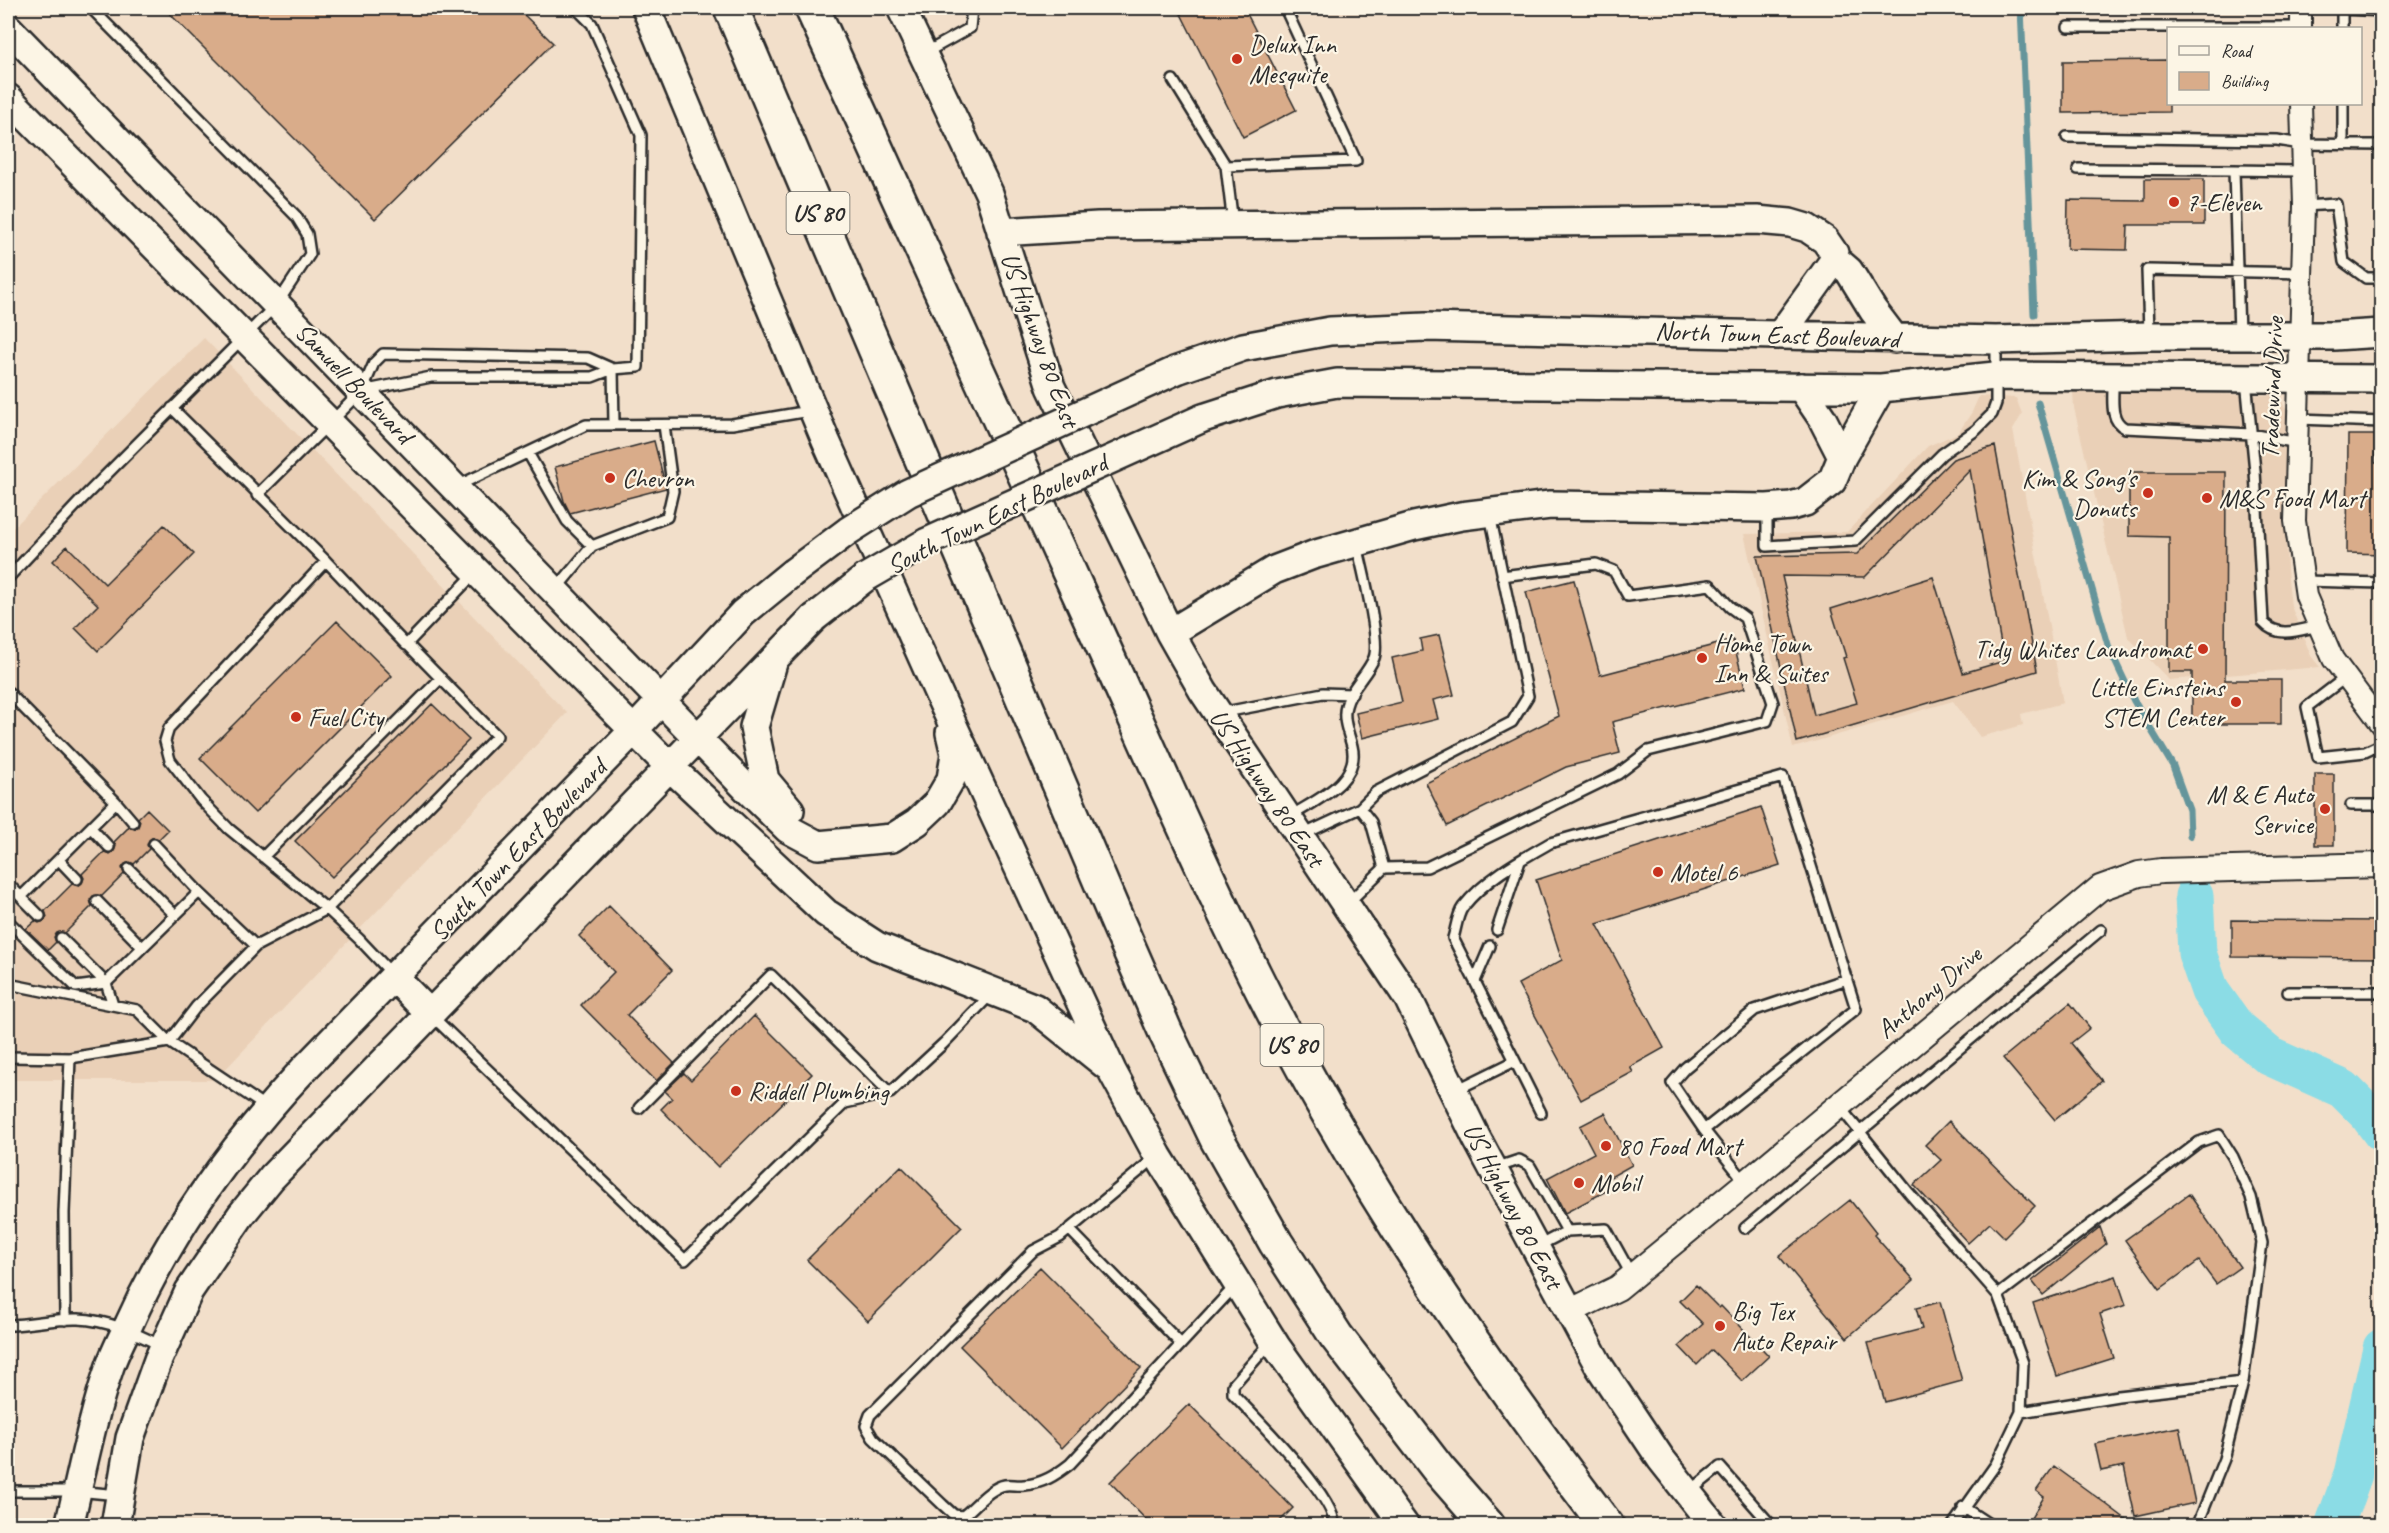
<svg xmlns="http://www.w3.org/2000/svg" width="2389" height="1533" viewBox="0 0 2389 1533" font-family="Caveat,sans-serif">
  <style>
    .built { fill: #ead0b7 }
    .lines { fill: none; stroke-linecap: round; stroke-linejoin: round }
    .stream { stroke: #65959b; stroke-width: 7 }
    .river { stroke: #8bdce5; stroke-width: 39 }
    .building { fill: #d9ac8a; stroke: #2b2b2b; stroke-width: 1.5; fill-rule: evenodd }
    .service-casing { stroke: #2b2b2b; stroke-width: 14 }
    .minor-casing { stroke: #2b2b2b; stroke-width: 24 }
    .tertiary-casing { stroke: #2b2b2b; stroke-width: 28 }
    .secondary-casing { stroke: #2b2b2b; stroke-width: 32 }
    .motorway-casing { stroke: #2b2b2b; stroke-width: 38 }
    .service { stroke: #fcf5e5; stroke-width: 9 }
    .minor { stroke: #fcf5e5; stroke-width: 20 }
    .tertiary { stroke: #fcf5e5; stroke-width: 24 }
    .secondary { stroke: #fcf5e5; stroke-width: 27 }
    .motorway { stroke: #fcf5e5; stroke-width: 33 }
    .secondary-bridge-casing { stroke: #2b2b2b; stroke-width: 32; stroke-linecap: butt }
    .secondary-bridge { stroke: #fcf5e5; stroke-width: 27 }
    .poi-dot { fill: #c8321e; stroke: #fcf5e5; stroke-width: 2 }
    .labels { text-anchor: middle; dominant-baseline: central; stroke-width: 4.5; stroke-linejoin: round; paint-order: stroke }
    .shield { fill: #fcf5e5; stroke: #6a6863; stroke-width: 1.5 }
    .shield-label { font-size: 24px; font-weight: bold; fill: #2b2b2b }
    .poi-label { font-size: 26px; fill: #2b2b2b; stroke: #fcf5e5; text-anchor: start }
    .street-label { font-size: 26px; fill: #2b2b2b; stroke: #fcf5e5 }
  </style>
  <rect width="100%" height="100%" fill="#f2dfca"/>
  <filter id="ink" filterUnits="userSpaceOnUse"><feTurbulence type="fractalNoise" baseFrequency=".0167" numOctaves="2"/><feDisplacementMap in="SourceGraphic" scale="12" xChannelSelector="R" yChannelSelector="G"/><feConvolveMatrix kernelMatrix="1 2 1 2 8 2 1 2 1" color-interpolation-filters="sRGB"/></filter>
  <g filter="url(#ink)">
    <path class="built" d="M 204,338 L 567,713 L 215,1080 L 8,1080 L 8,533 Z
      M 2073,392 L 2274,395 L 2282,402 L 2290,417 L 2285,512 L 2287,570 L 2291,606 L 2311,656 L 2320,667 L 2169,680 L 2128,637 L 2074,408 Z
      M 1979,396 L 2016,398 L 2022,414 L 2013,430 L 2063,703 L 2021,714 L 2023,725 L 1980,737 L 1953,701 L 1793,748 L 1744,534 L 1847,532 L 1928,446 L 1958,433 L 1972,412 Z"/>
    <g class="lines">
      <path class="stream" d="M 2021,8 L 2034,314
        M 2038,403 L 2109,648 L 2134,701 L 2173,766 L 2189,810 L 2190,836"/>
      <path class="river" d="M 2194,896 L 2197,953 L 2210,991 L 2237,1029 L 2269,1056 L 2343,1089 L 2368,1114 L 2382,1133
        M 2334,1526 L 2353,1474 L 2382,1348"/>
    </g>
    <path class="building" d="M 164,8 L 517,8 L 553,43 L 375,219 Z
      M 1178,8 L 1244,8 L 1296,110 L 1243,137 Z
      M 2169,60 L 2169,112 L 2063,113 L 2063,61 Z
      M 2145,179 L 2204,179 L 2204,225 L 2128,225 L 2127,250 L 2067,249 L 2068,200 L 2145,201 Z
      M 2348,435 L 2375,435 L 2375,463 L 2382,463 L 2382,554 L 2347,553 Z
      M 654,441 L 666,488 L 570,513 L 564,501 L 555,467 Z
      M 1995,446 L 2037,671 L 1797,742 L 1757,556 L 1857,554 L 1953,459 ZM 1970,470 L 2004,661 L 1963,673 L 1933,577 L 1831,609 L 1846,657 L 1843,658 L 1857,703 L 1814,715 L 1782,576 L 1865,577 Z
      M 2129,472 L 2226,472 L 2225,680 L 2281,680 L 2281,724 L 2192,724 L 2192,672 L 2169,672 L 2169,537 L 2129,536 Z
      M 164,525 L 194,554 L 98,651 L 75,628 L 98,605 L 53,561 L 67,546 L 105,584 Z
      M 1574,580 L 1600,675 L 1733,640 L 1745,688 L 1612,722 L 1620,753 L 1566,767 L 1447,826 L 1426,783 L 1559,716 L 1526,592 Z
      M 337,621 L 392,676 L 255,813 L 200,758 Z
      M 1439,635 L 1454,695 L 1433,700 L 1438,719 L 1362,738 L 1356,713 L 1402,702 L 1392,658 L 1422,651 L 1420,639 Z
      M 432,704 L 469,740 L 332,877 L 295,841 Z
      M 2315,774 L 2334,774 L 2334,845 L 2315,845 Z
      M 1761,807 L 1780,865 L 1597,924 L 1664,1048 L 1630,1067 L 1633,1072 L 1581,1100 L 1518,984 L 1562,960 L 1536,880 Z
      M 147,809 L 168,830 L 159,839 L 153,837 L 149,840 L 147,845 L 149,849 L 134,864 L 130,862 L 125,864 L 122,868 L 124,874 L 102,896 L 93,896 L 90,900 L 92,906 L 65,933 L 57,933 L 54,937 L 56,942 L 48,950 L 26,929 L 35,921 L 39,923 L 44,921 L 47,917 L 45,911 L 72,884 L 78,886 L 82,883 L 84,878 L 82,874 L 104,852 L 110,854 L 114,851 L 116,846 L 114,842 L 129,827 L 134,829 L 138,827 L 140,821 L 138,818 Z
      M 609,906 L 672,970 L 627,1015 L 674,1063 L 656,1081 L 581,1005 L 614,972 L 579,936 Z
      M 2232,920 L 2382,921 L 2382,958 L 2232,957 Z
      M 2070,1003 L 2090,1028 L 2071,1043 L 2102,1081 L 2055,1120 L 2003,1058 Z
      M 754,1016 L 812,1074 L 718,1167 L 661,1109 L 672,1098 L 665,1091 L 684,1073 L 691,1080 Z
      M 1605,1113 L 1632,1165 L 1605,1180 L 1610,1189 L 1565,1213 L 1547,1178 L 1594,1153 L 1580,1126 Z
      M 1949,1121 L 2035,1206 L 2004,1237 L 1990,1223 L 1968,1243 L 1914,1185 L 1941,1160 L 1925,1145 Z
      M 901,1166 L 962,1227 L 868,1321 L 807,1260 Z
      M 2189,1194 L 2240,1267 L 2216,1284 L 2199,1261 L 2160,1289 L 2125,1240 Z
      M 1850,1200 L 1876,1233 L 1874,1235 L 1914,1280 L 1847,1338 L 1779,1256 Z
      M 2100,1227 L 2106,1244 L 2043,1295 L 2032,1281 Z
      M 1040,1267 L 1141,1368 L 1062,1448 L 960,1346 Z
      M 2116,1276 L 2126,1305 L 2100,1314 L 2114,1358 L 2057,1376 L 2033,1303 Z
      M 1696,1285 L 1719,1308 L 1721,1306 L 1769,1356 L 1742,1381 L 1712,1350 L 1697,1365 L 1679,1346 L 1703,1324 L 1680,1301 Z
      M 1940,1302 L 1962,1381 L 1885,1402 L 1868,1343 L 1922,1329 L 1916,1308 Z
      M 1189,1404 L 1293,1508 L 1275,1526 L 1152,1526 L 1110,1482 Z
      M 2179,1427 L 2195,1503 L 2135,1516 L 2124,1466 L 2101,1471 L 2095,1444 Z
      M 2054,1466 L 2102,1501 L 2135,1526 L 2026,1526 L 2044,1497 L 2036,1491 Z"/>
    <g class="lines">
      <defs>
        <path id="service" d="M 2342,8 L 2342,28
          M 2342,9 L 2382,11
          M 2068,27 L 2301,27
          M 925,53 L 970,28 L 972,8
          M 1173,80 L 1226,166 L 1356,161 L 1285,8
          M 2343,104 L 2343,144
          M 2067,137 L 2277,140 L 2301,144 L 2382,145
          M 1226,166 L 1233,224
          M 2078,169 L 2234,170
          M 2304,206 L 2336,204 L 2344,262 L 2366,278 L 2382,278
          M 2149,332 L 2147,270 L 2302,273
          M 2239,334 L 2234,170 L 2302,171
          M 613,369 L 614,425
          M 2113,379 C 2114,396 2108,420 2125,428 L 2252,434 L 2297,443
          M 2246,380 L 2255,471 L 2263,622 C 2278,639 2299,630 2319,626
          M 367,390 L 431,377 L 592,377 L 613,369 L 638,367 L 641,135 L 592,24 L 576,8
          M 172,408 L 326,561 L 406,645 L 475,573
          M 2298,419 L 2382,422
          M 528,453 L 567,521 L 592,546
          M 457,486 L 586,425 L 732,424 L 809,411
          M 257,495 L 362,391 L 374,363 L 383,354 L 588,358 L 613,369
          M 1767,511 L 1767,546 L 1855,541 L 1942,454 L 1976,430 L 1992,414 L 1996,403 L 1996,343
          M 326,561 L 169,728 L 165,741 L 170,760 L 201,800 L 229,829 L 327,909 L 359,939 L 393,975
          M 8,578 L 83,498 L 277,304 L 310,254 L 307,234 L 296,216 L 91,8
          M 2304,581 L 2382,583
          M 557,588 L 592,546 L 667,517 L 673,491 L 664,425
          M 2346,677 L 2307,707 L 2318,757 L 2365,752 L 2382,744
          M 8,692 L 116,802 L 133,822
          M 1220,713 L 1323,693 L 1352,694
          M 2351,805 L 2382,805
          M 1360,808 L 1371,822 L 1384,868
          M 1291,816 C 1315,800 1361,782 1352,746 C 1349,734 1342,719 1346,706 C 1350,688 1367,675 1374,658 C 1381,641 1362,567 1357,545
          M 91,828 L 109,847
          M 1302,835 L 1360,808 L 1376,792 L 1512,722 L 1528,696 L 1490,515
          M 154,844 L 199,892
          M 263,857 L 441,678
          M 59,860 L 77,879
          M 129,869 L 175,915
          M 8,884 L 21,897
          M 97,901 L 142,947
          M 1347,904 L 1384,868 L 1427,867 L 1618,774 L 1648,751 L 1767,721 L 1773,703 L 1745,618 L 1730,607 L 1710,585 L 1628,596 L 1614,571 L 1596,564 L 1502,576
          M 40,916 L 21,897 L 116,802
          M 8,921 L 76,987 L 106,983 L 199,892 L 256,946
          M 1497,930 L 1520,861
          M 61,938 L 106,983 L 113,1005
          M 1475,981 L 1490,946
          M 8,984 L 137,1010 L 169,1042 L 266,1107
          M 2288,992 L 2382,992
          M 431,1015 L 685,1260 L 845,1103 L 890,1093 L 944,1043 L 992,993
          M 8,1057 L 70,1058 L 169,1042 L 196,1007 L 256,946 L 327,909 L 497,736 L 407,644
          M 1515,1061 L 1541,1113
          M 1456,1090 L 1515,1061 L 1453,938 C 1456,929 1457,915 1463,907 C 1485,879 1520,860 1550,843 L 1783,777 L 1856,1009 L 1704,1130 L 1746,1183
          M 1839,1106 L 1909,1193 L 1998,1295 L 2023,1363 L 2021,1412 L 1996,1464 L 1952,1526
          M 639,1108 L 771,975 L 890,1093
          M 1704,1130 L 1672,1083 L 1685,1068 L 1755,1010 L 1847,979
          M 1156,1157 L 1060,1237 L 1033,1251 L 870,1415 L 866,1426 L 873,1438 L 943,1505 L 954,1515 L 963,1516 C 975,1507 989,1488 1005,1485 C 1011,1484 1017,1486 1024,1485 C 1042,1484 1056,1475 1070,1464 L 1236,1285
          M 1495,1168 L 1519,1160 L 1530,1166 L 1567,1231 L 1538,1246
          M 1745,1228 L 2101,930
          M 1069,1229 L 1181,1344
          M 1567,1231 L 1606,1229 L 1632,1276
          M 1998,1295 L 2199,1142 L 2219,1135 L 2233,1157 L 2251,1197 L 2262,1243 L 2243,1382 L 2224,1459 L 2197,1526
          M 65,1320 L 64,1213 L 70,1058
          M 8,1325 C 31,1325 55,1318 78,1319 C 108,1320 135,1333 162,1346
          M 1271,1342 L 1233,1385 L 1233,1394 C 1253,1415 1338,1499 1334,1526
          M 2021,1412 L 2118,1396 L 2243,1382
          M 8,1491 L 77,1491 L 118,1495
          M 1689,1492 L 1720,1467 L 1772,1526
          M 1963,1507 L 1992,1526"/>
        <path id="minor" d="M 2301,28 L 2301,8
          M 2301,104 L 2304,206 L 2295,521 L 2306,596 L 2333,659 L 2382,725"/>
        <path id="tertiary" d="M 1569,1312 L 1618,1288 L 1746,1183 L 2100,888 L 2139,874 L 2161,871 L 2382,865"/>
        <path id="secondary" d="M 646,8 L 826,441 L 940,697 L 1112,1071 L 1158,1156 L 1276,1346 L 1405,1526
          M 901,8 L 989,193 L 1051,387 L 1170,633 L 1203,691 L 1408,998 L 1477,1139 L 1599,1366 L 1661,1459 L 1714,1526
          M 8,28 L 749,791 L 788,829 L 818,845 L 892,838 L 917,822 L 937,803 L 951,779 L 955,754 L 950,733
          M 8,98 L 671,768 L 826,913 L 877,946 L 1035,1008 L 1107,1066
          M 1001,232 L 1098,226 L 1757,220 L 1790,223 L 1807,228 L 1825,240 L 1834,253 L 1835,259 L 1849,271 L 1873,310 L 1895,339
          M 1781,334 L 1835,259
          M 1177,370 L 1243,347 L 1330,331 L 1426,327 L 1996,340 L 2149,336 L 2334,336 L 2382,333
          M 1801,387 L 1822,418 L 1842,457
          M 1203,418 L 1277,394 L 1337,383 L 1881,388 L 1995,376 L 2382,379
          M 1170,633 L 1274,570 L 1313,555 L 1414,526 L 1461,516 L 1550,505 L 1767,508 L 1791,506 L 1805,502 L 1832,481 L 1842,457 L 1881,388
          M 773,663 L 754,727 L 765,780 L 790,810
          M 394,977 L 430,1014
          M 69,1526 C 82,1472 92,1418 110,1366 C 115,1352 122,1338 129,1324 C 171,1230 233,1145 304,1069 L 634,730 L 743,613 L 792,573
          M 115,1526 L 130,1438 L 158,1360 L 189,1291 L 241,1215 L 272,1177 L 814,618"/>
        <path id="motorway" d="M 731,8 L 1118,923 L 1166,1033 L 1217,1139 L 1276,1243 L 1336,1336 L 1439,1470 L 1488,1526
          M 812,8 C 909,220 1006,432 1102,644 C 1173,801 1241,961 1327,1111 C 1410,1256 1505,1393 1607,1526"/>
      </defs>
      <use href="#service" class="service-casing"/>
      <use href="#minor" class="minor-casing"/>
      <use href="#tertiary" class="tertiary-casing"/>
      <use href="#secondary" class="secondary-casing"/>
      <use href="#motorway" class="motorway-casing"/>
      <use href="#service" class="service"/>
      <use href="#minor" class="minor"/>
      <use href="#tertiary" class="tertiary"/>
      <use href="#secondary" class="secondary"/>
      <use href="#motorway" class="motorway"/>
      <defs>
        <path id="secondary-bridge" d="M 792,573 L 848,531 L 908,493 L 1177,370
          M 814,618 L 865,578 L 927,542 L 1203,418"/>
      </defs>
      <use href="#secondary-bridge" class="secondary-bridge-casing"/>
      <use href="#secondary-bridge" class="secondary-bridge"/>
    </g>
  </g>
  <g class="poi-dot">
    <circle cx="1237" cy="59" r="6"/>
    <circle cx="2174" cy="202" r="6"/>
    <circle cx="610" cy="478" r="6"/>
    <circle cx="2148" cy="493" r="6"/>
    <circle cx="2207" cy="498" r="6"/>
    <circle cx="2203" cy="649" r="6"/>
    <circle cx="1702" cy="658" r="6"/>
    <circle cx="2236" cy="702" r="6"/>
    <circle cx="296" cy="717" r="6"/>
    <circle cx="2325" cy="809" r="6"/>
    <circle cx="1658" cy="872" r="6"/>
    <circle cx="736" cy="1091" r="6"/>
    <circle cx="1606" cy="1146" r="6"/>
    <circle cx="1579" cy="1183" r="6"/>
    <circle cx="1720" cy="1326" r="6"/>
  </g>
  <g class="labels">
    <g class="shield">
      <rect x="786.5" y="192" width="63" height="42" rx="4.5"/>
      <rect x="1260.5" y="1024" width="63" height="42" rx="4.5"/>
    </g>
    <g class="shield-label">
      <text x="818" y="213">US 80</text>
      <text x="1292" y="1045">US 80</text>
    </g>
    <g class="poi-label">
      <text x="1249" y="44">Delux Inn<tspan x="1249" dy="30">Mesquite</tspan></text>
      <text x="2186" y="202">7-Eleven</text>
      <text x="622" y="478">Chevron</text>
      <text x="2136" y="478" text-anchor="end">Kim &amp; Song's<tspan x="2136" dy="30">Donuts</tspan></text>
      <text x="2219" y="498">M&amp;S Food Mart</text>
      <text x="1714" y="643">Home Town<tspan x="1714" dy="30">Inn &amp; Suites</tspan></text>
      <text x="2191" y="649" text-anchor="end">Tidy Whites Laundromat</text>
      <text x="2224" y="687" text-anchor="end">Little Einsteins<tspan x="2224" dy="30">STEM Center</tspan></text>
      <text x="308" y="717">Fuel City</text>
      <text x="2313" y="794" text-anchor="end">M &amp; E Auto<tspan x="2313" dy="30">Service</tspan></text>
      <text x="1670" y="872">Motel 6</text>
      <text x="748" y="1091">Riddell Plumbing</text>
      <text x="1618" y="1146">80 Food Mart</text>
      <text x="1591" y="1183">Mobil</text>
      <text x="1732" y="1311">Big Tex<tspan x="1732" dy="30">Auto Repair</tspan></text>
    </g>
    <g class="street-label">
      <text transform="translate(1777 335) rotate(2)">North Town East Boulevard</text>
      <text transform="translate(1040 340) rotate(70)">US Highway 80 East</text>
      <text transform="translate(354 383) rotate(46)">Samuell Boulevard</text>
      <text transform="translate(2272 388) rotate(-88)">Tradewind Drive</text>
      <text transform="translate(997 514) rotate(-26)">South Town East Boulevard</text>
      <text transform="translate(1267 788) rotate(56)">US Highway 80 East</text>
      <text transform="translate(518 850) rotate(-46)">South Town East Boulevard</text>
      <text transform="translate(1929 992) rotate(-40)">Anthony Drive</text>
      <text transform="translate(1513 1206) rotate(62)">US Highway 80 East</text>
    </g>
  </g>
  <rect width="2389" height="1533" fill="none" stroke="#fcf5e5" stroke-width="30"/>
  <rect x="15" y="15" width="2359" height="1503" fill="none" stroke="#2b2b2b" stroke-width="2" filter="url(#ink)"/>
  <rect x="2167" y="27" width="195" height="78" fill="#fcf5e5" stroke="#a8a49b" stroke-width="1.5"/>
  <rect x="2179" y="46" width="30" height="9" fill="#fcf5e5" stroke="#a8a49b" stroke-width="1.5"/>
  <text x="2221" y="57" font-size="18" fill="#2b2b2b">Road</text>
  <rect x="2179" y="72" width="30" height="18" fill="#d9ac8a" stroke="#a8a49b" stroke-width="1.5"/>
  <text x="2221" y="87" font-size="18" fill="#2b2b2b">Building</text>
</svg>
